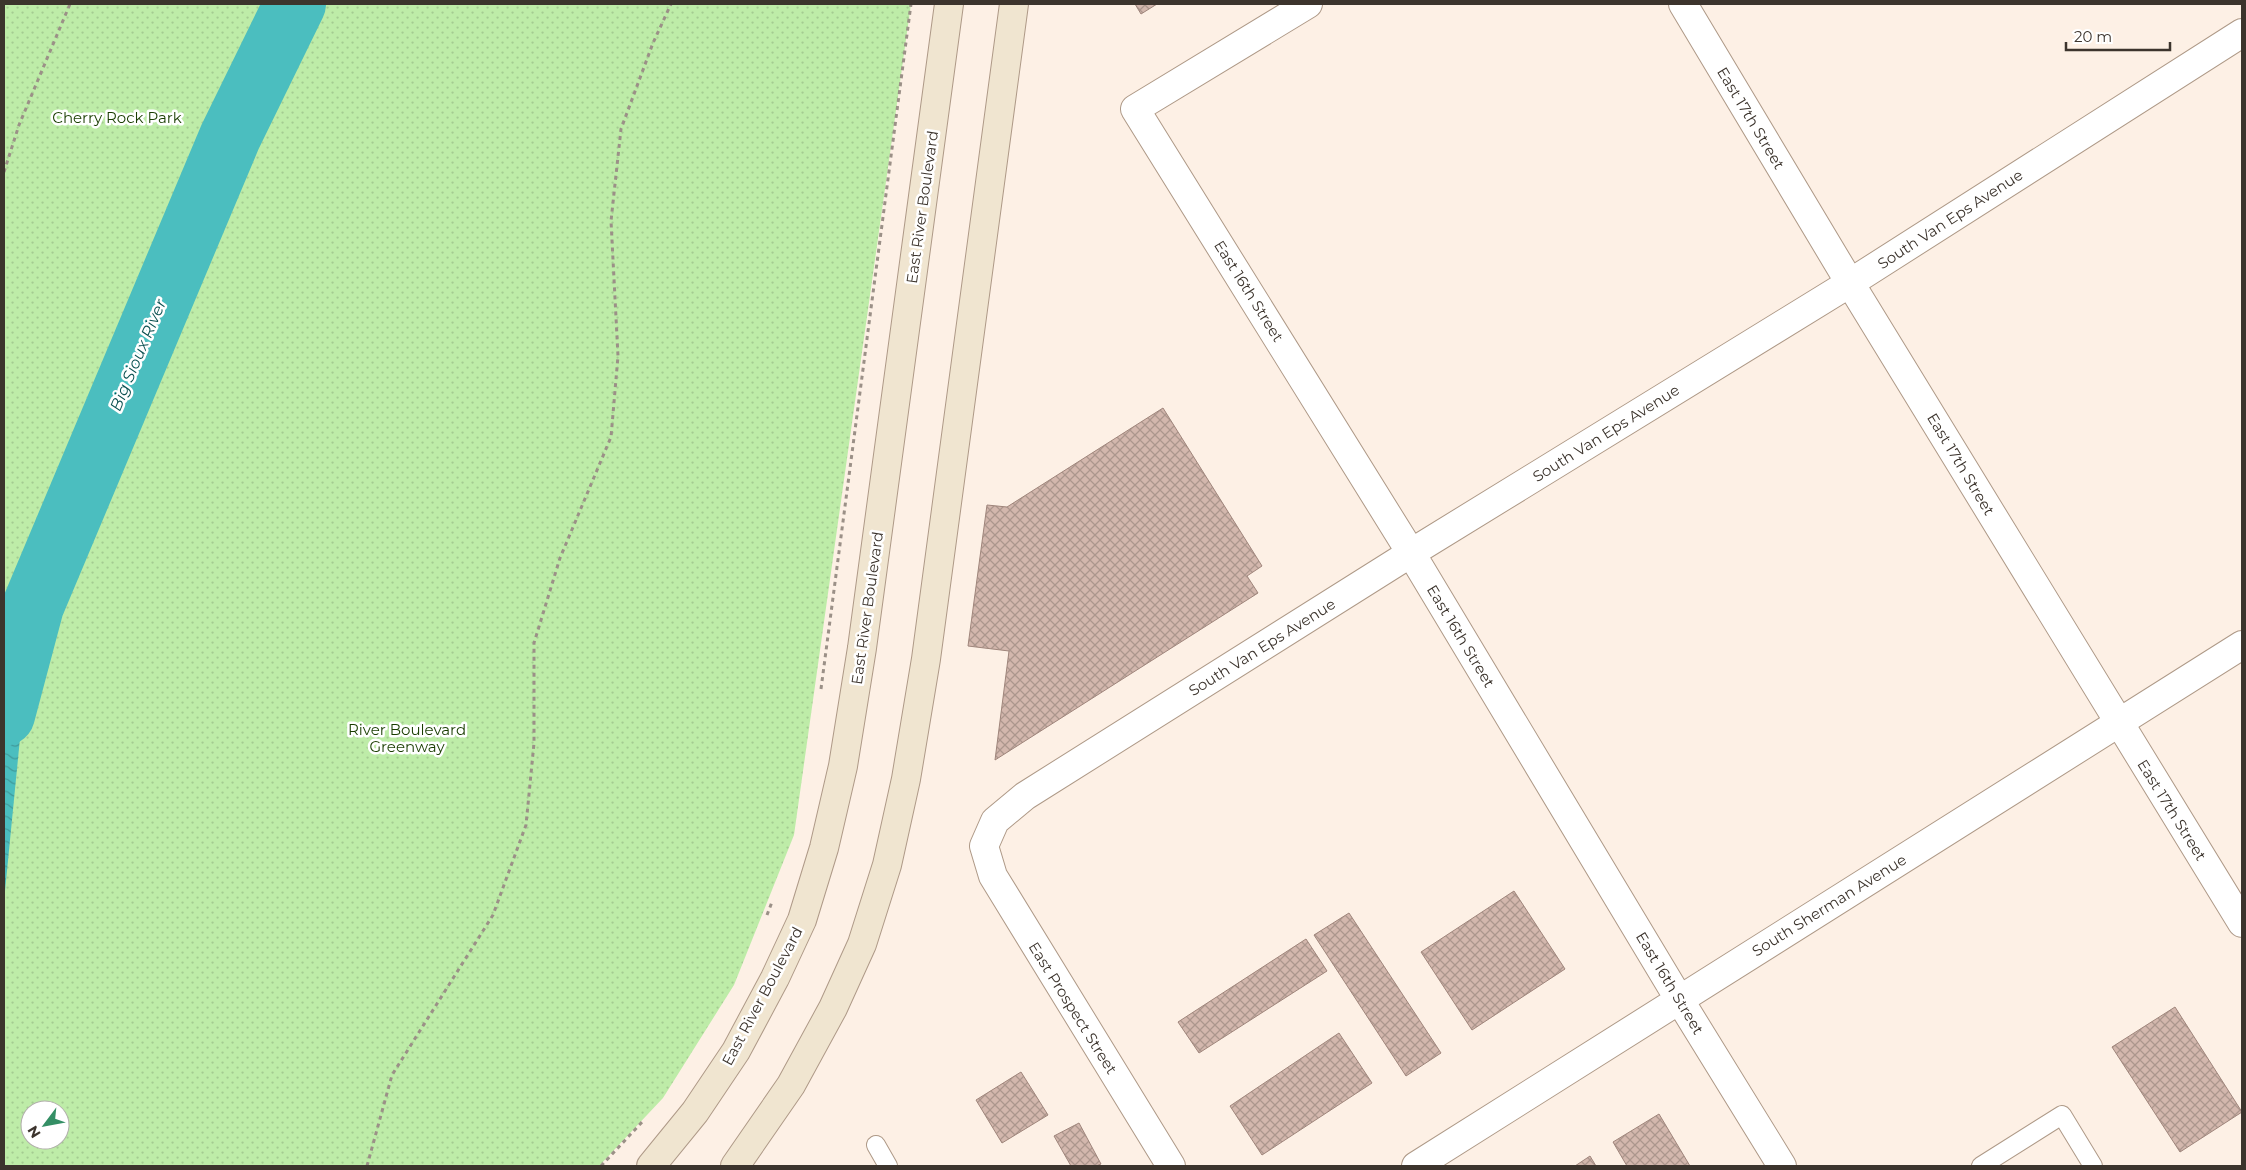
<svg xmlns="http://www.w3.org/2000/svg" width="2246" height="1170" viewBox="0 0 2246 1170" font-family="Montserrat,sans-serif">
  <style>
    .park { fill: url(#park-dots); fill-rule: evenodd }
    .water { fill: url(#water-waves) }
    .lines { fill: none; stroke-linecap: round; stroke-linejoin: round }
    .river { stroke: #4bbebf; stroke-width: 62 }
    .building { fill: url(#building-cross-hatch); stroke: #9f857b }
    .service-casing { stroke: #ae9987; stroke-width: 20 }
    .minor-casing { stroke: #ae9987; stroke-width: 30 }
    .tertiary-casing { stroke: #ae9987; stroke-width: 30 }
    .secondary-casing { stroke: #ae9987; stroke-width: 30 }
    .path { stroke: #9b9087; stroke-width: 3; stroke-dasharray: 4 4; stroke-linecap: butt }
    .service { stroke: #fff; stroke-width: 18 }
    .minor { stroke: #fff; stroke-width: 28 }
    .tertiary { stroke: #fff; stroke-width: 28 }
    .secondary { stroke: #f0e5d0; stroke-width: 28 }
    .labels { text-anchor: middle; dominant-baseline: central; stroke-width: 5; stroke-linejoin: round; paint-order: stroke }
    .park-label { font-size: 15px; fill: #193d00; stroke: #fff }
    .street-label { font-size: 15px; fill: #3c342d; stroke: #fff }
    .water-label { font-size: 16px; font-style: italic; fill: #0a5050; stroke: #fff }
  </style>
  <defs>
    <pattern id="park-dots" width="8" height="8" patternUnits="userSpaceOnUse" patternTransform="scale(1.25)"><rect width="8" height="8" fill="#beeca8"/><path d="M2 2h.1M6 6h.1" fill="none" stroke="#a4cb91" stroke-width="1.8" stroke-linecap="round"/></pattern>
    <pattern id="water-waves" width="16" height="10" patternUnits="userSpaceOnUse" patternTransform="scale(1.25)"><rect width="16" height="10" fill="#4bbebf"/><path d="M0 5q4-4 8 0t8 0" fill="none" stroke="#409b9c"/></pattern>
    <pattern id="building-cross-hatch" width="8" height="8" patternUnits="userSpaceOnUse" patternTransform="scale(1.25)"><rect width="8" height="8" fill="#d3b7ad"/><path d="M0 0l8 8M0 8l8-8" fill="none" stroke="#ac968d"/></pattern>
  </defs>
  <rect width="100%" height="100%" fill="#fdf0e5"/>
  <path class="park" d="M 4,4 L 295,4 L 230,137 L 45,577 L 303,4 L 911,4 L 794,835 L 734,985 L 663,1098 L 599,1166 L 4,1166 ZM 30,1110 L 60,1110 L 60,1140 L 30,1140 Z"/>
  <path class="water" d="M 33,606 L 5,891 L 4,899 L 4,674 Z"/>
  <g class="lines">
    <path class="river" d="M 4,715 L 33,606 L 230,137 L 295,4"/>
  </g>
  <path class="building" d="M 1135,4 L 1157,4 L 1141,14 Z
    M 1163,408 L 1262,566 L 1247,576 L 1258,593 L 995,760 L 1009,651 L 968,646 L 987,505 L 1007,507 Z
    M 1514,891 L 1565,969 L 1472,1030 L 1421,952 Z
    M 1349,913 L 1441,1053 L 1406,1076 L 1314,935 Z
    M 1306,939 L 1327,971 L 1199,1053 L 1178,1022 Z
    M 2175,1007 L 2242,1112 L 2180,1152 L 2112,1047 Z
    M 1339,1033 L 1372,1083 L 1262,1155 L 1230,1106 Z
    M 1021,1072 L 1048,1115 L 1002,1143 L 976,1100 Z
    M 1659,1114 L 1690,1166 L 1627,1166 L 1613,1142 Z
    M 1079,1123 L 1101,1164 L 1096,1166 L 1071,1166 L 1054,1136 Z
    M 1590,1156 L 1596,1166 L 1575,1166 Z"/>
  <g class="lines">
    <defs>
      <path id="service" d="M 876,1145 L 888,1166
        M 1981,1166 L 2062,1115 L 2093,1166"/>
      <path id="minor" d="M 1308,4 L 1135,109 L 1411,553 L 1679,999 L 1782,1166
        M 1171,1166 L 993,876 L 984,846 L 995,821 L 1025,796 L 1411,553 L 1850,283 L 2242,33
        M 1416,1166 L 2242,645"/>
      <path id="tertiary" d="M 1683,4 L 1850,283 L 2242,923"/>
      <path id="secondary" d="M 651,1166 L 695,1112 L 736,1051 L 775,978 L 802,920 L 824,848 L 843,766 L 862,648 L 949,4
        M 735,1166 L 791,1085 L 833,1008 L 862,944 L 887,865 L 906,779 L 926,659 L 1014,4"/>
    </defs>
    <use href="#service" class="service-casing"/>
    <use href="#minor" class="minor-casing"/>
    <use href="#tertiary" class="tertiary-casing"/>
    <use href="#secondary" class="secondary-casing"/>
    <path class="path" d="M 4,172 L 19,125 L 70,4
      M 821,689 L 911,4
      M 767,915 L 772,902
      M 367,1166 L 392,1075 L 493,915 L 526,825 L 534,743 L 534,643 L 560,558 L 611,437 L 618,356 L 611,221 L 621,129 L 653,43 L 671,4
      M 601,1166 L 643,1121"/>
    <use href="#service" class="service"/>
    <use href="#minor" class="minor"/>
    <use href="#tertiary" class="tertiary"/>
    <use href="#secondary" class="secondary"/>
  </g>
  <g class="labels">
    <g class="park-label">
      <text x="117" y="117">Cherry Rock Park</text>
      <text x="407" y="729">River Boulevard<tspan x="407" dy="17">Greenway</tspan></text>
    </g>
    <g class="street-label">
      <text transform="translate(1751 118) rotate(59)">East 17th Street</text>
      <text transform="translate(922 207) rotate(-82)">East River Boulevard</text>
      <text transform="translate(1950 219) rotate(-33)">South Van Eps Avenue</text>
      <text transform="translate(1249 291) rotate(58)">East 16th Street</text>
      <text transform="translate(1606 433) rotate(-32)">South Van Eps Avenue</text>
      <text transform="translate(1961 464) rotate(59)">East 17th Street</text>
      <text transform="translate(867 608) rotate(-82)">East River Boulevard</text>
      <text transform="translate(1461 636) rotate(59)">East 16th Street</text>
      <text transform="translate(1262 647) rotate(-32)">South Van Eps Avenue</text>
      <text transform="translate(2172 810) rotate(58)">East 17th Street</text>
      <text transform="translate(1829 905) rotate(-32)">South Sherman Avenue</text>
      <text transform="translate(1670 983) rotate(59)">East 16th Street</text>
      <text transform="translate(762 996) rotate(-62)">East River Boulevard</text>
      <text transform="translate(1073 1008) rotate(58)">East Prospect Street</text>
    </g>
    <g class="water-label">
      <text transform="translate(138 355) rotate(-67)">Big Sioux River</text>
    </g>
  </g>
  <rect width="2246" height="1170" fill="none" stroke="#3c342d" stroke-width="10"/>
  <g transform="translate(45 1125) rotate(238)"><circle r="24" fill="#ffffff" stroke="#b1aeab"/>
  <path d="M0-4L9 19L0 12L-9 19Z" fill="#348f65"/>
  <text y="-8" font-size="14" font-weight="bold" text-anchor="middle" fill="#3c342d">N</text>
  </g>
  <path d="M2066 42v8h104v-8" fill="none" stroke="#3c342d" stroke-width="2.5"/>
  <text x="2074" y="42" font-size="15" fill="#3c342d" stroke="#ffffff" stroke-width="4" paint-order="stroke">20 m</text>
</svg>
